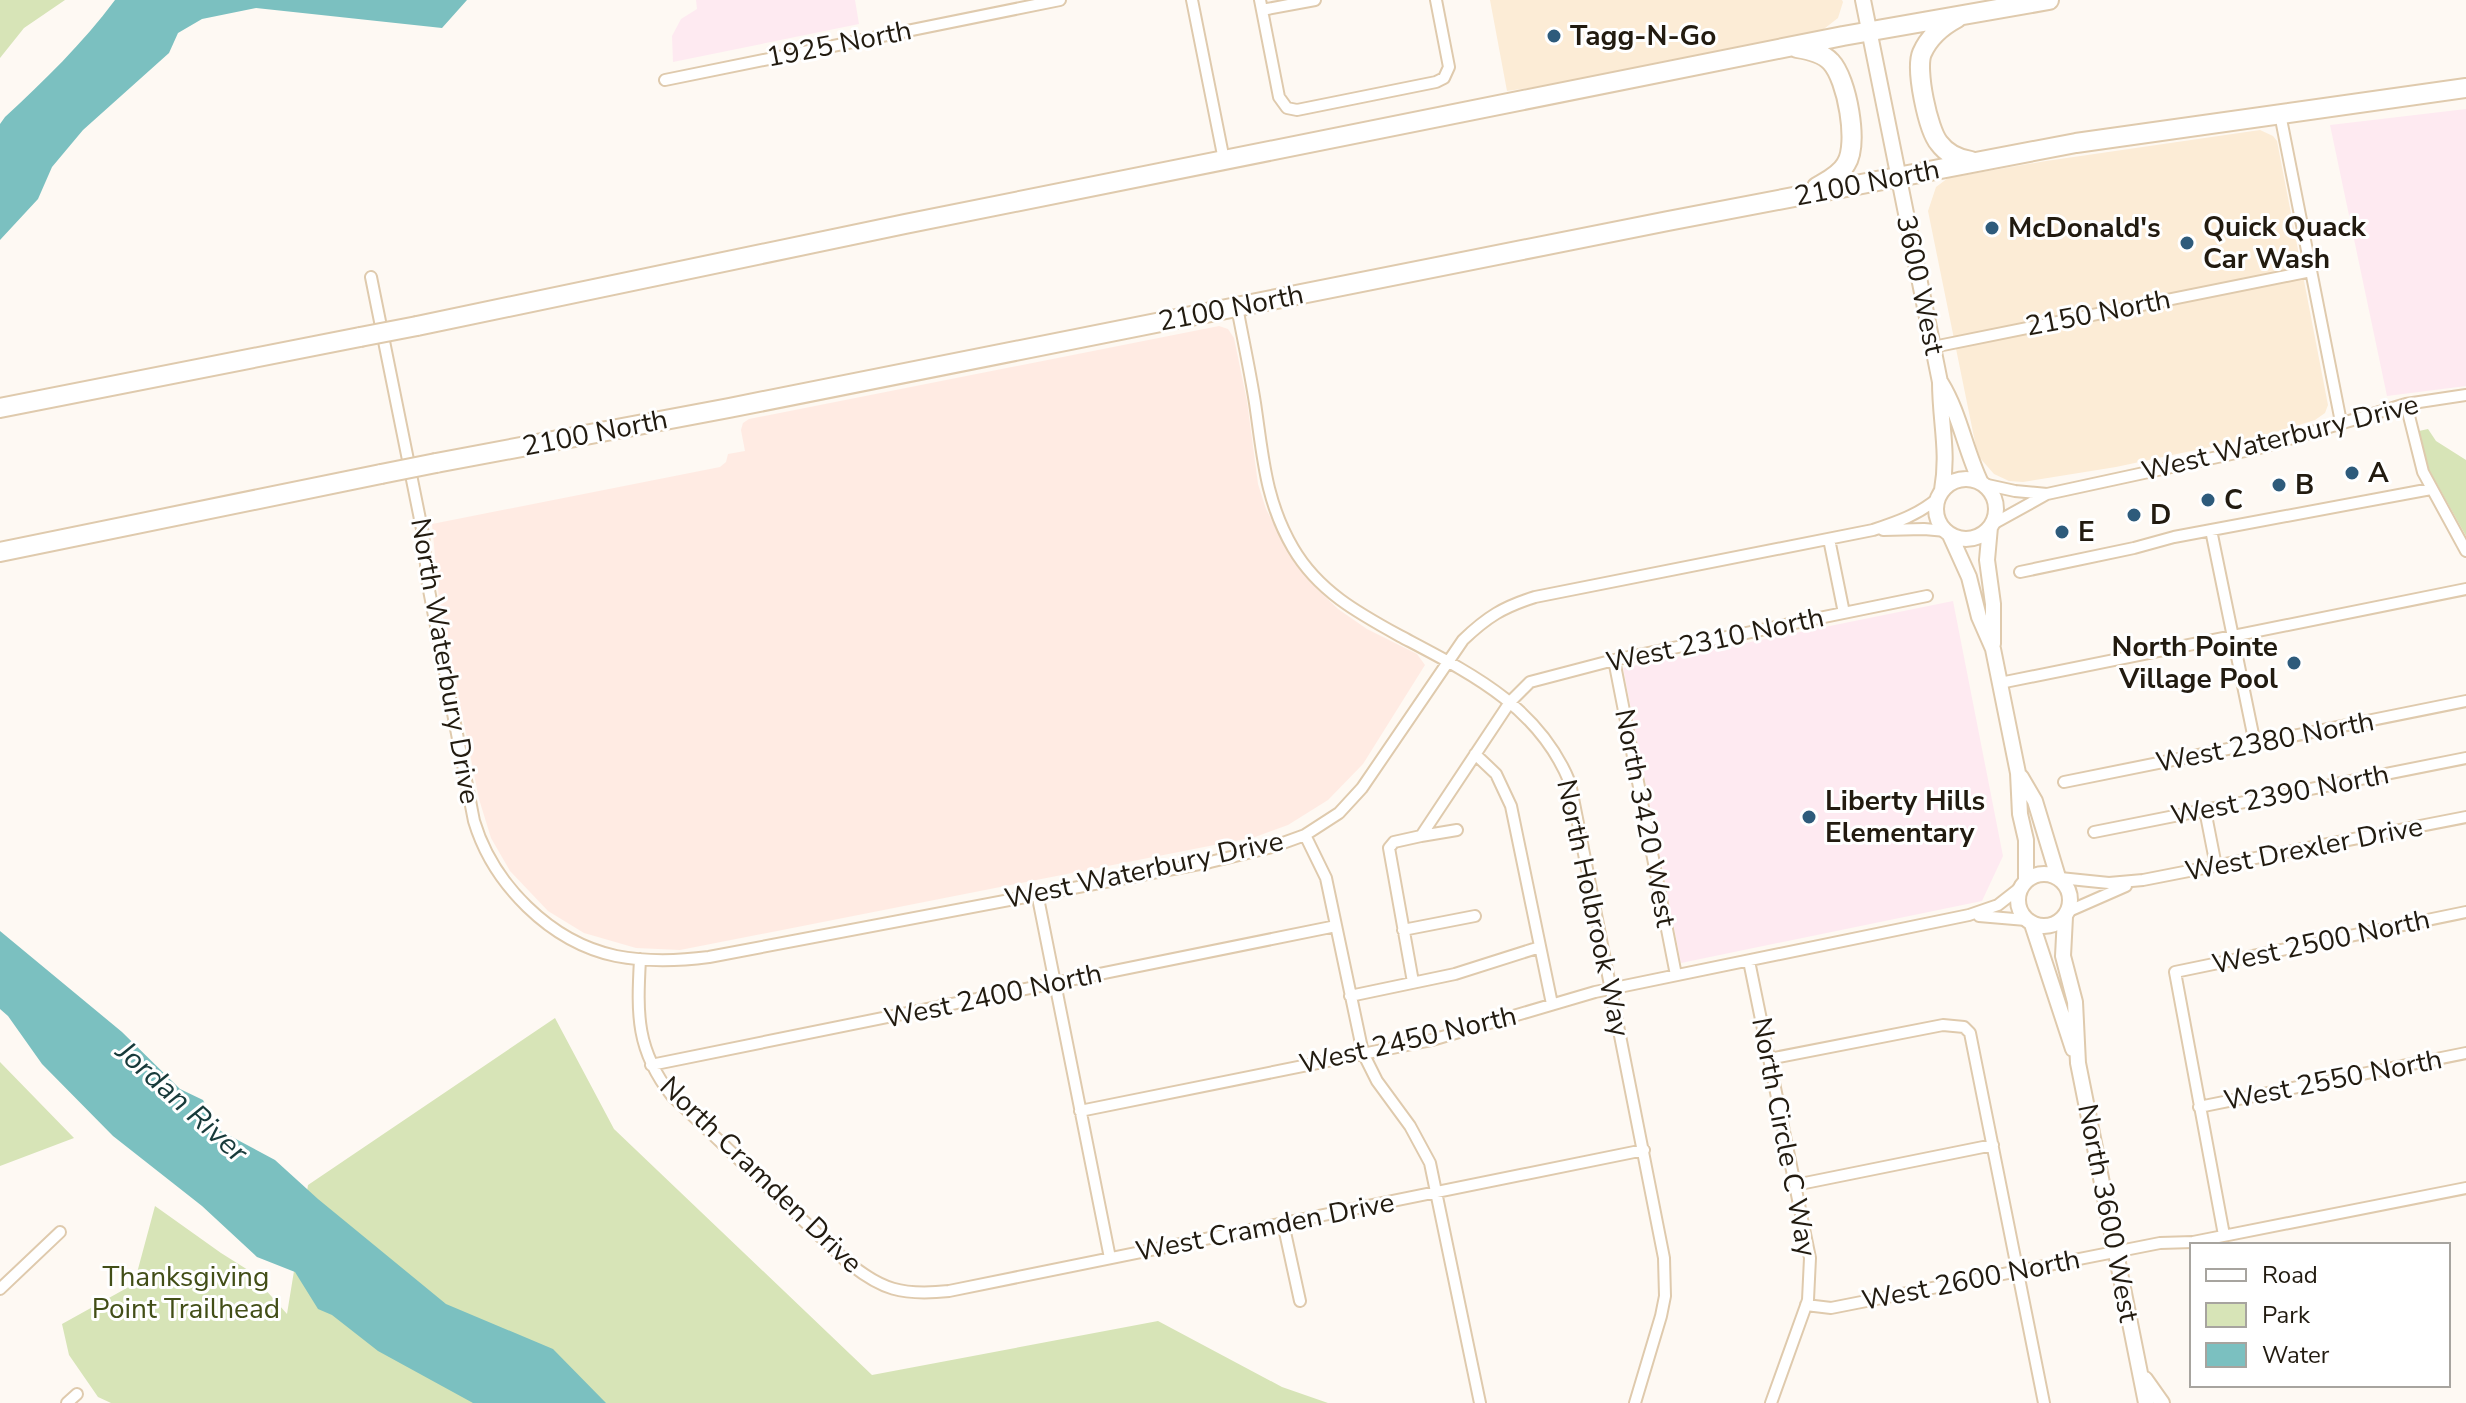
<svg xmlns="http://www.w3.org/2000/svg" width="2466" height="1403" viewBox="0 0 2466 1403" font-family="'Nunito Sans',sans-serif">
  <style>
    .built { fill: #fcecd6 }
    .education { fill: #feeaf1 }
    .medical { fill: #ffebe3 }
    .green { fill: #d7e4b7 }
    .water { fill: #7bc0c0 }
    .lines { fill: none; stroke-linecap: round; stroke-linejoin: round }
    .street-casing { stroke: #dfcaad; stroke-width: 14 }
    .secondary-casing { stroke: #dfcaad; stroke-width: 18 }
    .highway-casing { stroke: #dfcaad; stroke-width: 22 }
    .street { stroke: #fff; stroke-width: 10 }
    .secondary { stroke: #fff; stroke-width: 14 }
    .highway { stroke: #fff; stroke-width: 18 }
    .highway-bridge-casing { stroke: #dfcaad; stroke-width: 22; stroke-linecap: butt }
    .highway-bridge { stroke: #fff; stroke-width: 18 }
    .poi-dot { fill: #2e5b7b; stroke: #fff; stroke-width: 3 }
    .labels { text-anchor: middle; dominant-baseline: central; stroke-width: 6; stroke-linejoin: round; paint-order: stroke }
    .poi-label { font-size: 28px; font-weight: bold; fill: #221b10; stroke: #fff; text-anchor: start }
    .street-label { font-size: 28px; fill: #221b10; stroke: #fff }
    .park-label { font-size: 28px; fill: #424e17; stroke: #fff }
    .water-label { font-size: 30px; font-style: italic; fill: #173a3a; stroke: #fff }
  </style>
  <rect width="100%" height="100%" fill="#fef9f3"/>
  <path class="built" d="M 1490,0 L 1842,0 L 1843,2 L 1838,18 L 1820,32 L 1550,85 L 1507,91 Z
    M 2260,130 L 2273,136 L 2277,141 L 2328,405 L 2325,413 L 2315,420 L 2266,435 L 2116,467 L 2023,482 L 2009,481 L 1994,474 L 1980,458 L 1976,447 L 1928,211 L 1936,187 L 1948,178 L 2046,161 Z"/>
  <path class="education" d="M 696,0 L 855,0 L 859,24 L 673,62 L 672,36 L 681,19 L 697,9 Z
    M 2466,109 L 2466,386 L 2387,396 L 2330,125 Z
    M 1953,601 L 2003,856 L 1982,901 L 1681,963 L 1623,668 Z"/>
  <path class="medical" d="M 1219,326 L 1228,329 L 1234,338 L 1247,401 L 1258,484 L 1266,509 L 1290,555 L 1316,588 L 1338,609 L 1367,629 L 1417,654 L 1425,665 L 1363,764 L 1328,800 L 1288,825 L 1255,837 L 680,950 L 636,948 L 584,933 L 548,911 L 510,871 L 491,838 L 479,799 L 439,599 L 432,524 L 720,467 L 726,462 L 728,454 L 745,451 L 741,430 L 743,423 L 749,419 Z"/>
  <path class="green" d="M 0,0 L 65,0 L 24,28 L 0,58 Z
    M 2428,429 L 2436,441 L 2466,460 L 2466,536 L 2428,468 L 2419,431 Z
    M 555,1018 L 614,1129 L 872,1375 L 1158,1321 L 1282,1387 L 1328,1403 L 111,1403 L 98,1397 L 69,1355 L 62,1324 L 134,1284 L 155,1206 L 221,1253 L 248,1270 L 287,1314 L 308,1185 Z
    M 0,1062 L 74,1138 L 0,1166 Z"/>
  <path class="water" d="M 115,0 L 467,0 L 442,28 L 256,8 L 202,19 L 178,33 L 169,53 L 83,130 L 52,167 L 38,199 L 0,240 L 0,124 L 5,117 C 45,80 82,44 115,0 Z
    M 0,931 L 122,1032 L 180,1089 L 203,1100 L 217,1129 L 275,1160 L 318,1199 L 446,1304 L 553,1349 L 606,1403 L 473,1403 L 378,1351 L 332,1315 L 318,1309 L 295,1272 L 257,1257 L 202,1206 L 113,1136 L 42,1064 L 8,1016 L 0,1009 Z"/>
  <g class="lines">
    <defs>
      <path id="street" d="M 1192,0 L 1224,160
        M 1260,0 L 1279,97 L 1287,108 L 1297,110 L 1436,82 L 1444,78 L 1449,67 L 1436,0
        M 1262,10 L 1315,0
        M 665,80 L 1060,0
        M 2280,114 L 2341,422
        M 371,277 L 423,534 L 428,585 L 474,821 C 493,884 550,942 616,956 C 647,962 678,961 709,957 L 1210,862 L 1272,847 L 1305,835 L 1339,813 L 1362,788 L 1463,640 C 1487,617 1503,607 1535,597 L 1873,530 C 1897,522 1918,515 1938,498
        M 1237,307 C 1243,339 1250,371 1255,403 C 1263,456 1265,500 1293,548 C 1318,591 1358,613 1400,636 C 1470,673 1539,706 1570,783 L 1664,1258 L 1665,1296 L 1661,1316 L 1635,1403
        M 1933,347 L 2311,271
        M 2406,404 L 2423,472 L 2466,551
        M 1983,484 L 2015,491 L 2047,494 L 2259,448 L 2406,404 L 2466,395
        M 1993,524 L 2047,494
        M 1883,530 L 1924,529 L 1946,531
        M 2211,530 L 2255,744
        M 1829,539 L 1844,613
        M 2020,572 L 2134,548 L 2174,537 L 2431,489
        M 1614,660 L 1676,975
        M 2000,683 L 2466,589
        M 1475,754 L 1496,774 L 1511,806 L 1552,1004
        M 2064,782 L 2466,701
        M 2205,810 L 2216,866
        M 2094,832 L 2466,758
        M 1305,835 L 1326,878 L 1363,1053 L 1377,1081 L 1410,1126 L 1430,1163 L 1480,1403
        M 1421,836 L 1457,830
        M 2060,878 L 2109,883 L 2143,880 L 2466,817
        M 1037,893 L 1110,1258
        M 2069,911 L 2126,886
        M 1979,916 L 2026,920
        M 1403,930 L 1475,916
        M 640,959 C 637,1015 636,1050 672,1096 L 845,1260 C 881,1290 902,1296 949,1291 L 1644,1150
        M 1749,961 L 1810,1258 L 1808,1300 L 1771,1403
        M 1413,982 L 1389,848 L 1394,842 L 1421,836 L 1510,702 L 1530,682 L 1614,660 L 1927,596
        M 1350,996 L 1455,974 L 1540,947
        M 1769,1059 L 1943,1025 L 1964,1027 L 1970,1033 L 2044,1403
        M 651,1065 L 1336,926
        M 2199,1107 L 2466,1053
        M 1080,1111 L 1432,1040 L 1595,992 L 1969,915 L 1998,905 L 2021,887
        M 1795,1185 L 1993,1145
        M 1283,1223 L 1300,1301
        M 2224,1235 L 2175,972 L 2466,912
        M 0,1289 L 60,1232
        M 1806,1305 L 1831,1308 L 2160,1243 L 2193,1242 L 2466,1188
        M 67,1403 L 77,1394"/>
      <path id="secondary" d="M 1863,0 L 1940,382 C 1940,422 1949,451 1942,490
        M 1941,383 C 1960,414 1965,450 1981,483
        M1936 509a30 30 0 1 1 60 0a30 30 0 1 1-60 0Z
        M 1990,527 L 1987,560 L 1993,604 L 1993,644
        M 1950,535 L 1969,577 L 1979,617 L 1993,649 L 2018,773 L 2020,814 L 2026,840 L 2026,881
        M 2021,777 L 2035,801 L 2058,877
        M2018 900a26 26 0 1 1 52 0a26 26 0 1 1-52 0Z
        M 2065,917 L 2063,956 L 2075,1002 L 2078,1063 L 2146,1403
        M 2032,924 L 2073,1049
        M 2145,1379 L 2162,1403"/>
      <path id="highway" d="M 1957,18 C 1942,26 1929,37 1922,53 C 1915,69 1928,130 1939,143 C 1947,154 1958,159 1971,161
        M 1797,48 C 1810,50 1823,53 1831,62 C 1847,79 1859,144 1846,164 C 1840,175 1827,181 1817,187
        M 417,326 L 905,224 L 1843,36 L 2049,0
        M 0,408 L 360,337
        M 436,463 L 729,408 L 1668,221 L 2076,143 L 2466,88
        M 0,552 L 381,474"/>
    </defs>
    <use href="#street" class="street-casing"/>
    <use href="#secondary" class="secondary-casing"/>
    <use href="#highway" class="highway-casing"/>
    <use href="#street" class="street"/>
    <use href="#secondary" class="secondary"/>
    <use href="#highway" class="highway"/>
    <defs>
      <path id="highway-bridge" d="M 360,337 L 417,326
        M 381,474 L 436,463"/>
    </defs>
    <use href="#highway-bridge" class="highway-bridge-casing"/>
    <use href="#highway-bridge" class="highway-bridge"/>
  </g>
  <g class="poi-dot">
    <circle cx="1554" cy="36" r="8"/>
    <circle cx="1992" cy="228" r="8"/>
    <circle cx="2187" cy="243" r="8"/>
    <circle cx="2352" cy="473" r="8"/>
    <circle cx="2279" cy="485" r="8"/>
    <circle cx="2208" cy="500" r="8"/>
    <circle cx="2134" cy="515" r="8"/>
    <circle cx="2062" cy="532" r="8"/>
    <circle cx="2294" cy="663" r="8"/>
    <circle cx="1809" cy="817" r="8"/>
  </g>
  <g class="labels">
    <g class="poi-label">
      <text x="1570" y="36">Tagg-N-Go</text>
      <text x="2203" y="227">Quick Quack<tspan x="2203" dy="32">Car Wash</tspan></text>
      <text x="2008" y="228">McDonald's</text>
      <text x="2368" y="473">A</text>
      <text x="2295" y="485">B</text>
      <text x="2224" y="500">C</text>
      <text x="2150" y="515">D</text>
      <text x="2078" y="532">E</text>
      <text x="2278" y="647" text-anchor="end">North Pointe<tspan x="2278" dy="32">Village Pool</tspan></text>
      <text x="1825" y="801">Liberty Hills<tspan x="1825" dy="32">Elementary</tspan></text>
    </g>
    <g class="street-label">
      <text transform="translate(839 44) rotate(-11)">1925 North</text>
      <text transform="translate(1867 183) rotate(-11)">2100 North</text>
      <text transform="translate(1920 285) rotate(78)">3600 West</text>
      <text transform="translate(1231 308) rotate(-11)">2100 North</text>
      <text transform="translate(2098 313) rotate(-11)">2150 North</text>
      <text transform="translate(595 433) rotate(-11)">2100 North</text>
      <text transform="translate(2280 438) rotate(-14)">West Waterbury Drive</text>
      <text transform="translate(1715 640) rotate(-12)">West 2310 North</text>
      <text transform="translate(445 661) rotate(80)">North Waterbury Drive</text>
      <text transform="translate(2265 742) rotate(-11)">West 2380 North</text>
      <text transform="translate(2280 795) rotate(-11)">West 2390 North</text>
      <text transform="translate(1645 818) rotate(79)">North 3420 West</text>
      <text transform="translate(2304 849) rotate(-11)">West Drexler Drive</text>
      <text transform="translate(1144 870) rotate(-12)">West Waterbury Drive</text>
      <text transform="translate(1593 908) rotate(78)">North Holbrook Way</text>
      <text transform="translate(2321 942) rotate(-12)">West 2500 North</text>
      <text transform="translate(993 996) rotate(-12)">West 2400 North</text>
      <text transform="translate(1408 1040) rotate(-13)">West 2450 North</text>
      <text transform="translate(2333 1080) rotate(-11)">West 2550 North</text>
      <text transform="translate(1784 1137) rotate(79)">North Circle C Way</text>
      <text transform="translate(761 1175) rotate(44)">North Cramden Drive</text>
      <text transform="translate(2108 1213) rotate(79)">North 3600 West</text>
      <text transform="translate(1265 1227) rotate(-11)">West Cramden Drive</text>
      <text transform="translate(1971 1280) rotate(-11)">West 2600 North</text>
    </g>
    <g class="park-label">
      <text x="186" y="1277">Thanksgiving<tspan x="186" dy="32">Point Trailhead</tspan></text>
    </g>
    <g class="water-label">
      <text transform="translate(182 1102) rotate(42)">Jordan River</text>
    </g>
  </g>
  <rect x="2190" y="1243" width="260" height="144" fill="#ffffff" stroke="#a7a49f" stroke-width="2"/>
  <rect x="2206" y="1269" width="40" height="12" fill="#ffffff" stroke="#a7a49f" stroke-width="2"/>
  <text x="2262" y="1283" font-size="24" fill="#221b10">Road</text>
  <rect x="2206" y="1303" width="40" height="24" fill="#d7e4b7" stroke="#a7a49f" stroke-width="2"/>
  <text x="2262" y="1323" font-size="24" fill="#221b10">Park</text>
  <rect x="2206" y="1343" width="40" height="24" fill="#7bc0c0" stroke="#a7a49f" stroke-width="2"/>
  <text x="2262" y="1363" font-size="24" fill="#221b10">Water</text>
</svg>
